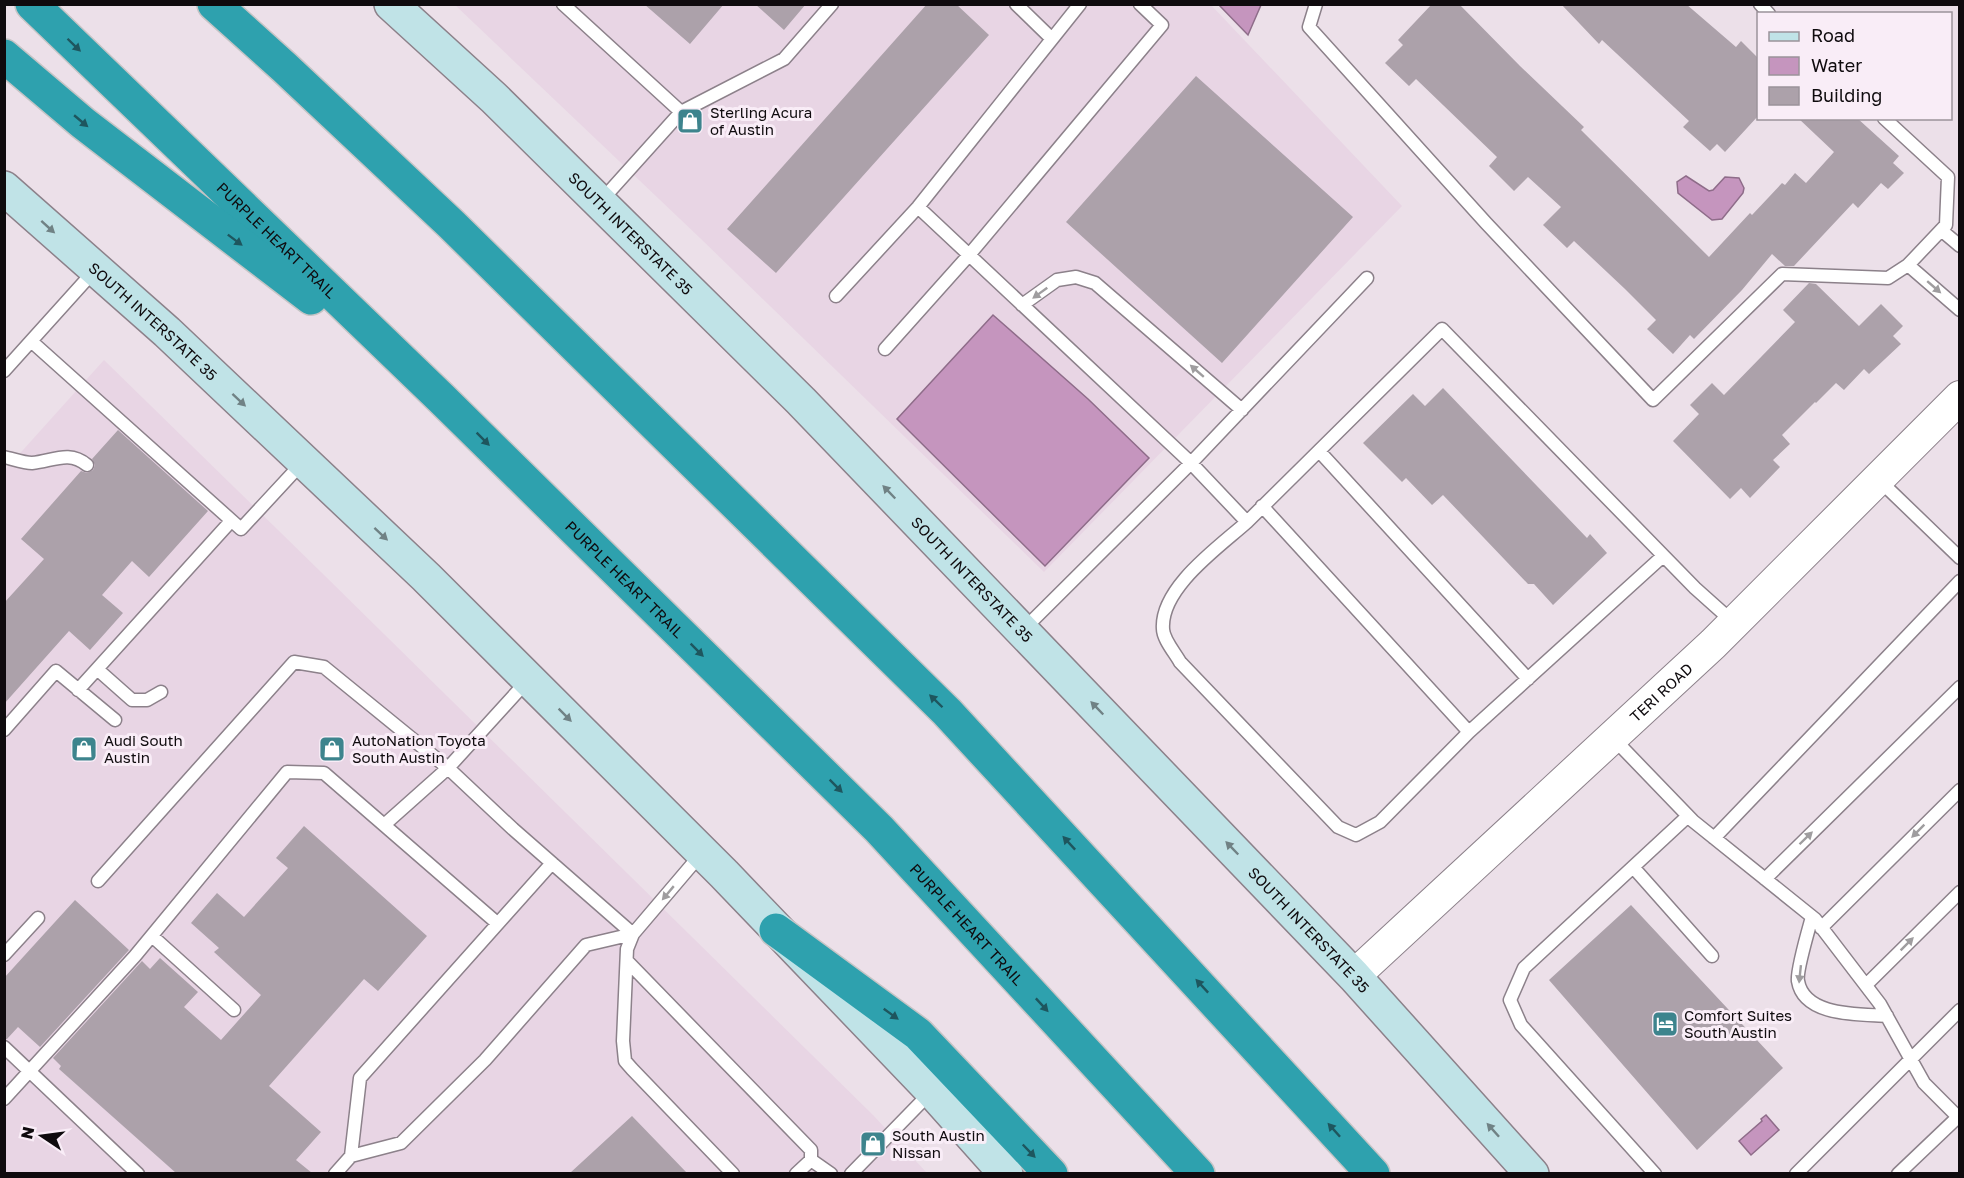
<svg xmlns="http://www.w3.org/2000/svg" width="1964" height="1178" viewBox="0 0 1964 1178" font-family="'Golos Text',sans-serif">
  <style>
    .built { fill: #e8d5e4 }
    .water { fill: #c595be; stroke: #8e6c89; stroke-width: 1.5 }
    .building { fill: #aca1aa }
    .lines { fill: none; stroke-linecap: round; stroke-linejoin: round }
    .service-casing { stroke: #8c818a; stroke-width: 15 }
    .tertiary-casing { stroke: #8c818a; stroke-width: 34 }
    .secondary-casing { stroke: #8c818a; stroke-width: 36 }
    .motorway-casing { stroke: #c5c4c5; stroke-width: 36 }
    .service { stroke: #fff; stroke-width: 12 }
    .tertiary { stroke: #fff; stroke-width: 32 }
    .secondary { stroke: #c0e3e7; stroke-width: 33 }
    .motorway { stroke: #2ea1ae; stroke-width: 33 }
    .oneway { fill: #1e565e }
    .oneway2 { fill: #708285 }
    .oneway3 { fill: #9f9d9f }
    .labels { text-anchor: middle; dominant-baseline: central; stroke-width: 6; stroke-linejoin: round; paint-order: stroke }
    .poi-label { font-size: 15px; fill: #0f0b0e; stroke: #f9edf7; text-anchor: start }
    .street-label { font-size: 15px; fill: #0f0b0e; stroke: #f9edf7 }
  </style>
  <rect width="100%" height="100%" fill="#ece0e9"/>
  <path class="built" d="M 455,5 L 1211,5 L 1402,206 L 1044,572 L 700,238 Z
    M 104,360 L 321,572 L 873,1115 L 927,1173 L 5,1174 L 5,470 Z"/>
  <path class="water" d="M 1219,5 L 1261,5 L 1248,35 Z
    M 1686,176 L 1709,191 L 1713,190 L 1725,177 L 1739,178 L 1744,188 L 1743,193 L 1722,219 L 1712,220 L 1678,193 L 1677,182 Z
    M 993,315 L 1088,399 L 1149,458 L 1045,566 L 897,419 Z
    M 1766,1115 L 1779,1130 L 1751,1155 L 1739,1141 L 1762,1121 L 1761,1119 Z"/>
  <path class="building" d="M 644,4 L 724,4 L 690,44 Z
    M 755,4 L 806,4 L 784,30 Z
    M 927,4 L 956,4 L 989,35 L 776,273 L 727,229 Z
    M 1432,4 L 1459,4 L 1520,66 L 1584,127 L 1581,130 L 1709,257 L 1750,213 L 1752,215 L 1782,183 L 1785,185 L 1795,173 L 1806,183 L 1834,152 L 1798,118 L 1857,118 L 1899,156 L 1893,163 L 1904,173 L 1888,189 L 1881,183 L 1858,208 L 1853,203 L 1794,266 L 1785,266 L 1772,254 L 1742,290 L 1694,339 L 1690,335 L 1673,354 L 1647,329 L 1656,320 L 1625,289 L 1574,241 L 1567,248 L 1543,225 L 1561,207 L 1528,177 L 1514,191 L 1489,166 L 1497,157 L 1416,79 L 1409,86 L 1385,63 L 1403,45 L 1398,40 Z
    M 1561,4 L 1686,4 L 1736,47 L 1741,41 L 1758,58 L 1758,116 L 1725,152 L 1717,144 L 1710,151 L 1683,127 L 1689,121 L 1602,40 L 1599,44 Z
    M 1196,76 L 1353,217 L 1222,363 L 1066,222 Z
    M 1809,283 L 1816,284 L 1859,326 L 1881,304 L 1903,326 L 1893,336 L 1901,344 L 1869,374 L 1864,369 L 1844,390 L 1836,383 L 1816,403 L 1815,402 L 1782,435 L 1790,444 L 1773,460 L 1780,467 L 1750,498 L 1741,488 L 1730,499 L 1673,441 L 1699,414 L 1690,405 L 1712,383 L 1724,395 L 1795,322 L 1783,310 Z
    M 1443,388 L 1587,538 L 1590,534 L 1607,553 L 1553,605 L 1534,584 L 1528,584 L 1443,495 L 1432,505 L 1406,478 L 1402,482 L 1363,443 L 1413,394 L 1425,406 Z
    M 118,430 L 208,511 L 149,577 L 132,561 L 102,595 L 123,613 L 90,650 L 69,631 L 4,704 L 4,603 L 44,559 L 21,539 L 81,471 L 87,473 L 93,470 L 95,465 L 92,459 Z
    M 304,826 L 427,936 L 378,991 L 364,979 L 269,1086 L 321,1132 L 296,1160 L 312,1173 L 176,1173 L 59,1069 L 61,1066 L 53,1058 L 142,961 L 150,969 L 160,958 L 198,992 L 184,1007 L 221,1040 L 261,995 L 214,952 L 219,948 L 191,923 L 217,893 L 244,917 L 288,868 L 276,858 Z
    M 75,900 L 129,950 L 40,1047 L 18,1027 L 7,1039 L 4,1039 L 4,978 Z
    M 1631,905 L 1783,1068 L 1697,1150 L 1549,980 Z
    M 632,1116 L 687,1173 L 570,1173 Z"/>
  <g class="lines">
    <defs>
      <path id="service" d="M 563,4 L 681,112
        M 1016,4 L 1052,39
        M 1316,4 L 1309,27 L 1486,223 L 1653,400 L 1782,274 L 1888,278 L 1908,265 L 1946,225 L 1948,177 L 1884,118
        M 1760,4 L 1769,14
        M 601,201 L 681,112 L 784,59 L 832,4
        M 918,207 L 1191,463 L 1023,630
        M 1941,230 L 1960,246
        M 1908,265 L 1960,310
        M 1367,278 L 1191,463 L 1247,522 L 1442,329 L 1695,588 L 1733,622
        M 836,296 L 918,207 L 1080,4
        M 1022,305 L 1057,280 L 1076,277 L 1095,283 L 1242,410
        M 31,341 L 241,529 L 303,462
        M 885,349 L 969,255 L 1162,25 L 1140,4
        M 4,371 L 95,270
        M 1319,451 L 1528,679
        M 4,457 C 13,459 24,463 32,463 C 53,461 69,450 87,465
        M 1878,479 L 1960,558
        M 1262,506 L 1469,732 L 1663,556
        M 1247,522 C 1219,547 1160,588 1163,629 C 1163,639 1175,653 1180,662 L 1338,827 L 1356,835 L 1380,822 L 1469,732
        M 97,669 L 132,700 L 147,700 L 161,692
        M 78,690 L 231,521
        M 4,730 L 56,671 L 115,720
        M 1612,737 L 1693,821 L 1815,919 L 1880,1004 L 1924,1083 L 1960,1119
        M 384,825 L 497,923
        M 1714,838 L 1960,581
        M 701,854 L 633,934 L 627,949 L 623,1041 L 625,1061 L 632,1069 L 733,1174
        M 1633,867 L 1712,956
        M 1765,879 L 1960,687
        M 98,881 L 294,662 L 324,667 L 448,768 L 513,829 L 633,934
        M 1812,917 C 1809,928 1796,972 1798,981 C 1804,1017 1860,1014 1887,1016
        M 1821,928 L 1960,790
        M 152,936 L 234,1010
        M 4,955 L 38,918
        M 627,961 L 811,1150 L 811,1160 L 796,1174
        M 1866,985 L 1960,892
        M 4,1047 L 138,1174
        M 4,1099 L 135,956 L 287,772 L 324,773 L 384,825 L 448,768 L 528,680
        M 351,1156 L 360,1078 L 552,863
        M 811,1160 L 831,1174
        M 335,1174 L 351,1156 L 401,1143 L 485,1060 L 586,945 L 633,934
        M 851,1174 L 931,1092
        M 1655,1174 L 1521,1025 L 1510,1000 L 1524,968 L 1688,816
        M 1796,1174 L 1960,1010
        M 1898,1174 L 1960,1115"/>
      <g id="tertiary">
        <path id="s1" d="M 1354,976 L 1713,644 L 1960,397"/>
      </g>
      <g id="secondary">
        <path id="s2" d="M 391,4 L 494,98 L 801,401 L 1354,976 L 1532,1174"/>
        <path id="s3" d="M 4,188 L 167,332 L 426,577 L 724,874 L 932,1091 L 1006,1174"/>
      </g>
      <g id="motorway">
        <path id="s4" d="M 32,4 L 441,398 L 879,829 L 1198,1174"/>
        <path d="M 214,4 L 284,67 L 451,224 L 947,712 L 1373,1174"/>
        <path d="M 4,56 L 83,123 L 311,298"/>
        <path d="M 776,930 L 918,1034 L 1051,1174"/>
      </g>
    </defs>
    <use href="#service" class="service-casing"/>
    <use href="#tertiary" class="tertiary-casing"/>
    <use href="#secondary" class="secondary-casing"/>
    <use href="#motorway" class="motorway-casing"/>
    <use href="#service" class="service"/>
    <use href="#tertiary" class="tertiary"/>
    <use href="#secondary" class="secondary"/>
    <use href="#motorway" class="motorway"/>
  </g>
  <defs><path id="oneway-solid" d="M-6-.8H1V-3.2L6.5 0L1 3.2V.8H-6Z" transform="scale(1.5)"/></defs>
  <g class="oneway">
    <use href="#oneway-solid" transform="translate(74 45) rotate(44)"/>
    <use href="#oneway-solid" transform="translate(81 121) rotate(40)"/>
    <use href="#oneway-solid" transform="translate(235 240) rotate(37)"/>
    <use href="#oneway-solid" transform="translate(483 439) rotate(45)"/>
    <use href="#oneway-solid" transform="translate(697 650) rotate(45)"/>
    <use href="#oneway-solid" transform="translate(936 701) rotate(-136)"/>
    <use href="#oneway-solid" transform="translate(836 786) rotate(45)"/>
    <use href="#oneway-solid" transform="translate(1069 843) rotate(-133)"/>
    <use href="#oneway-solid" transform="translate(1202 986) rotate(-133)"/>
    <use href="#oneway-solid" transform="translate(1042 1005) rotate(47)"/>
    <use href="#oneway-solid" transform="translate(891 1014) rotate(36)"/>
    <use href="#oneway-solid" transform="translate(1334 1130) rotate(-132)"/>
    <use href="#oneway-solid" transform="translate(1029 1151) rotate(46)"/>
  </g>
  <g class="oneway2">
    <use href="#oneway-solid" transform="translate(48 227) rotate(42)"/>
    <use href="#oneway-solid" transform="translate(239 400) rotate(43)"/>
    <use href="#oneway-solid" transform="translate(889 492) rotate(-134)"/>
    <use href="#oneway-solid" transform="translate(381 534) rotate(43)"/>
    <use href="#oneway-solid" transform="translate(1097 708) rotate(-134)"/>
    <use href="#oneway-solid" transform="translate(565 715) rotate(45)"/>
    <use href="#oneway-solid" transform="translate(1232 848) rotate(-134)"/>
    <use href="#oneway-solid" transform="translate(1493 1130) rotate(-132)"/>
  </g>
  <g class="oneway3">
    <use href="#oneway-solid" transform="translate(1934 287) rotate(41)"/>
    <use href="#oneway-solid" transform="translate(1040 293) rotate(144)"/>
    <use href="#oneway-solid" transform="translate(1197 371) rotate(-139)"/>
    <use href="#oneway-solid" transform="translate(1918 831) rotate(135)"/>
    <use href="#oneway-solid" transform="translate(1806 838) rotate(-44)"/>
    <use href="#oneway-solid" transform="translate(668 893) rotate(130)"/>
    <use href="#oneway-solid" transform="translate(1907 944) rotate(-45)"/>
    <use href="#oneway-solid" transform="translate(1800 974) rotate(96)"/>
  </g>
  <defs>
    <symbol id="shop-square" viewBox="-11 -11 22 22"><rect x="-9" y="-9" width="18" height="18" rx="4" fill="#3d848d" stroke="#f9edf7"/><path d="M-5-2.5h2.3a2.7 3.5 0 0 1 5.4 0H5L5.5 6h-11ZM-1.5-2.5h3a1.5 2.3 0 0 0-3 0Z" fill="#fff"/></symbol>
    <symbol id="hotel-square" viewBox="-11 -11 22 22"><rect x="-9" y="-9" width="18" height="18" rx="4" fill="#3d848d" stroke="#f9edf7"/><path d="M-6-4.5h1.5V1H6V5H4.5V3h-9V5H-6ZM-4 0a1.8 1.8 0 1 1 3.6 0ZM.5 0V-2.5h3Q6-2.5 6 0Z" fill="#fff"/></symbol>
  </defs>
  <g fill-rule="evenodd">
    <use href="#shop-square" x="675" y="106" width="30" height="30"/>
    <use href="#shop-square" x="69" y="734" width="30" height="30"/>
    <use href="#shop-square" x="317" y="734" width="30" height="30"/>
    <use href="#hotel-square" x="1650" y="1009" width="30" height="30"/>
    <use href="#shop-square" x="858" y="1129" width="30" height="30"/>
  </g>
  <g class="labels">
    <g class="poi-label">
      <text x="710" y="112">Sterling Acura<tspan x="710" dy="17">of Austin</tspan></text>
      <text x="104" y="740">Audi South<tspan x="104" dy="17">Austin</tspan></text>
      <text x="352" y="740">AutoNation Toyota<tspan x="352" dy="17">South Austin</tspan></text>
      <text x="1684" y="1015">Comfort Suites<tspan x="1684" dy="17">South Austin</tspan></text>
      <text x="892" y="1135">South Austin<tspan x="892" dy="17">Nissan</tspan></text>
    </g>
    <g class="street-label">
      <text stroke="none"><textPath href="#s2" startOffset="332">SOUTH INTERSTATE 35</textPath></text>
      <text stroke="none"><textPath href="#s4" startOffset="340">PURPLE HEART TRAIL</textPath></text>
      <text stroke="none"><textPath href="#s3" startOffset="200">SOUTH INTERSTATE 35</textPath></text>
      <text stroke="none"><textPath href="#s2" startOffset="818">SOUTH INTERSTATE 35</textPath></text>
      <text stroke="none"><textPath href="#s4" startOffset="826">PURPLE HEART TRAIL</textPath></text>
      <text stroke="none"><textPath href="#s1" startOffset="418">TERI ROAD</textPath></text>
      <text stroke="none"><textPath href="#s4" startOffset="1312">PURPLE HEART TRAIL</textPath></text>
      <text stroke="none"><textPath href="#s2" startOffset="1304">SOUTH INTERSTATE 35</textPath></text>
    </g>
  </g>
  <rect width="1964" height="1178" fill="none" stroke="#0f0b0e" stroke-width="12"/>
  <rect x="1757" y="12" width="195" height="108" fill="#f9edf7" stroke="#9b939a" stroke-width="1.5"/>
  <rect x="1769" y="32" width="30" height="9" fill="#c0e3e7" stroke="#9b939a" stroke-width="1.5"/>
  <text x="1811" y="42" font-size="18" fill="#0f0b0e">Road</text>
  <rect x="1769" y="57" width="30" height="18" fill="#c595be" stroke="#9b939a" stroke-width="1.5"/>
  <text x="1811" y="72" font-size="18" fill="#0f0b0e">Water</text>
  <rect x="1769" y="87" width="30" height="18" fill="#aca1aa" stroke="#9b939a" stroke-width="1.5"/>
  <text x="1811" y="102" font-size="18" fill="#0f0b0e">Building</text>
  <g transform="translate(42 1136) rotate(283)" stroke="#f9edf7" stroke-width="4.5" paint-order="stroke">
  <path d="M0-4.5L10 22L0 15L-10 22Z" fill="#0f0b0e"/>
  <text y="-9" font-size="16" font-weight="bold" text-anchor="middle" fill="#0f0b0e">N</text>
  </g>
</svg>
